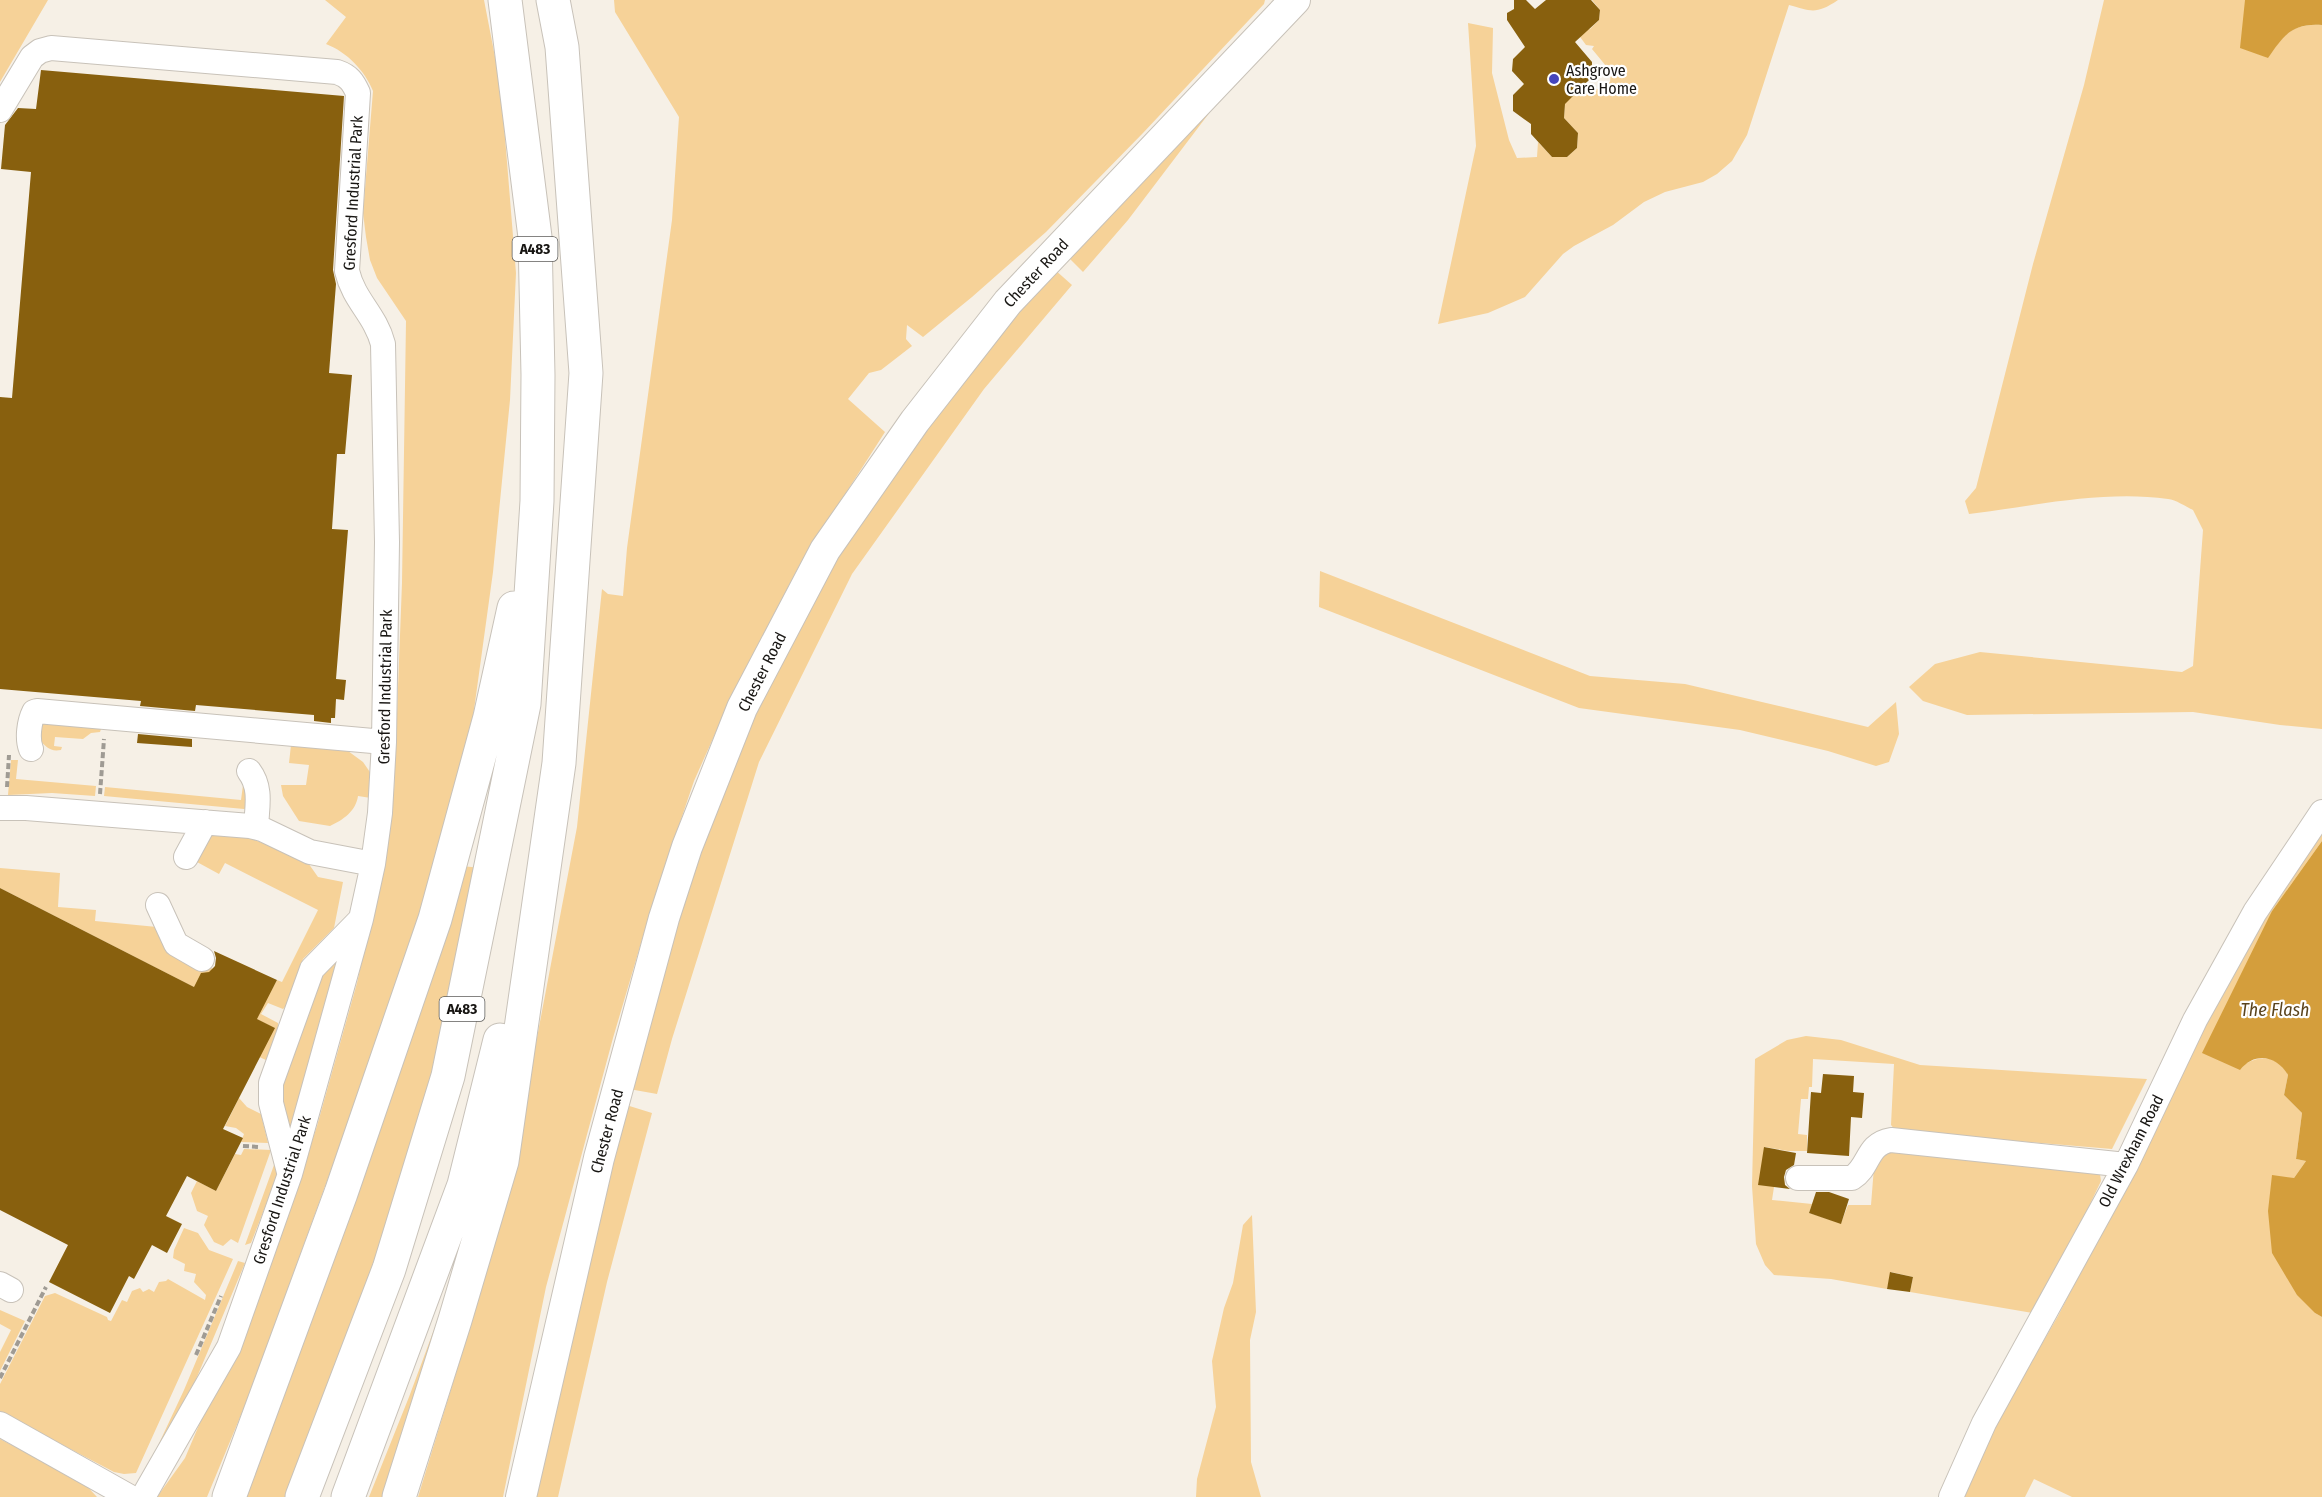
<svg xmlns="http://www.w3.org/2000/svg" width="2322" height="1497" viewBox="0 0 2322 1497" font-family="'Fira Sans Condensed',sans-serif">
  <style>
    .green { fill: #f6d298 }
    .water { fill: #d49e3c }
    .building { fill: #88600e }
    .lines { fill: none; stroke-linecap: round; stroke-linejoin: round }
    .minor-casing { stroke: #c8c2b9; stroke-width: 26 }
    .major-casing { stroke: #c8c2b9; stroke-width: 32 }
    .highway-casing { stroke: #c8c2b9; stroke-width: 35 }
    .path { stroke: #9f9b94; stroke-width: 4; stroke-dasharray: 6 3; stroke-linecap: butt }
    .minor { stroke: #fff; stroke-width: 24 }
    .major { stroke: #fff; stroke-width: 30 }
    .highway { stroke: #fff; stroke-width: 33 }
    .poi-dot { fill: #4545bb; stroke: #fff; stroke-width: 2 }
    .labels { text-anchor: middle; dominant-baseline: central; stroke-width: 4.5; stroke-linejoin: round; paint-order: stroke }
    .shield { fill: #fff; stroke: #5d5c5a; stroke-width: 1.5 }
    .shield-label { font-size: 15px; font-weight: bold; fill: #181613 }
    .poi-label { font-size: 16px; fill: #181613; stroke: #fff; text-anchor: start }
    .street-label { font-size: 16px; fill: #181613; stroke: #fff }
    .water-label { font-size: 18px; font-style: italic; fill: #5b441d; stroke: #fff }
  </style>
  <rect width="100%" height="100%" fill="#f6f0e6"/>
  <path class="green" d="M 0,0 L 48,0 L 0,82 Z
    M 325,0 L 484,0 L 501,88 L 516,273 L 510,400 L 493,572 L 473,717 L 426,909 L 248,1398 L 207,1497 L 157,1497 L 185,1458 L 247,1312 L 301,1174 L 317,1126 L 357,983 L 368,934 L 394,792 L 402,583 L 406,321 L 377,278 L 370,260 L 366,237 L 363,213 L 373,91 C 365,71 347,52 326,44 L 346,17 Z
    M 614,0 L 1265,0 L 1264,4 L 1143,133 L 1046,232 L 972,297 L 923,337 L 907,325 L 906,339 L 912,346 L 881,370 L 869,373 L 848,399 L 885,432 L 799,566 L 736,687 L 694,781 L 654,899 L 613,1038 L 585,1142 L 546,1287 L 503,1497 L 418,1497 L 482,1288 L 520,1127 L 577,827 L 602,589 L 608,594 L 623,596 L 627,548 L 672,220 L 679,117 L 615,12 Z
    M 1592,0 L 1838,0 C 1816,15 1811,11 1789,5 L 1747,135 L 1732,161 L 1717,174 L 1703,182 L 1665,192 L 1644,202 L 1613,225 L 1574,246 L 1563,254 L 1525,297 L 1488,313 L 1438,324 L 1476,146 L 1468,23 L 1493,28 L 1492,73 L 1509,140 L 1517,158 L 1537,157 L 1538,142 L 1552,157 L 1567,157 L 1577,148 L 1578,133 L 1564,118 L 1565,102 L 1579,92 L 1579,89 L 1599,89 L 1610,82 L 1611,72 L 1592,49 L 1594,46 L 1586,45 L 1572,26 L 1590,29 L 1599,20 L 1600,10 Z
    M 2104,0 L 2245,0 L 2267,58 C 2284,35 2292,23 2322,25 L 2322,729 L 2280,725 L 2193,712 L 1967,715 L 1923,701 L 1909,687 L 1935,664 L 1980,652 L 2182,672 L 2193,666 L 2203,530 L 2193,510 C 2185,506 2176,500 2168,499 C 2103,490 2034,506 1969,514 L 1965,501 L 1976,488 L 2033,264 L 2084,85 Z
    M 1210,112 L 1128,220 L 1083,272 L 1066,255 Z
    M 1054,269 L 1072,285 L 984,389 L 852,574 L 759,762 L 672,1039 L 657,1094 L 629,1089 L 683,896 L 741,740 L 824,581 L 877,494 L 956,382 Z
    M 1320,571 L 1590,676 L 1685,684 L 1868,727 L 1896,702 L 1899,734 L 1889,762 L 1876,766 L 1828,751 L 1740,730 L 1579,708 L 1319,607 Z
    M 43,716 L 102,726 L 100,732 L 91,733 L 83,739 L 55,737 L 54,746 L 62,747 L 61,750 C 50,752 46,747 39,739 Z
    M 291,745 L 348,751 L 363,762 L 374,778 L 371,798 L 358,796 C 356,811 343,820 330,826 L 299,821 L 283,796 L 281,785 L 306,785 L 309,765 L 289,763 Z
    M 11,760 L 18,760 L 16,779 L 96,786 L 95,796 L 52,793 L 8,795 Z
    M 243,785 L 246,789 L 247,808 L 244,809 L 104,796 L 105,787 L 241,800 Z
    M 2322,821 L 2322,841 L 2272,911 L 2245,1064 C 2263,1054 2278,1057 2288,1075 L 2284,1095 L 2302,1113 L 2296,1159 L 2306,1161 L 2294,1178 L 2315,1313 L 2322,1317 L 2322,1497 L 2072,1497 L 2034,1479 L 2025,1497 L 1960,1497 L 1995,1425 L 2058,1316 L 2168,1101 L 2199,1022 Z
    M 219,832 L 234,832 L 306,860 L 318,877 L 343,882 L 334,928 L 303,959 L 286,1006 L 283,1009 L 268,1003 L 261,1014 L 278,1023 L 278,1030 L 266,1060 L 250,1053 L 274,1028 L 0,888 L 0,868 L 60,873 L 58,907 L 96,910 L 95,921 L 157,927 L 205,965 L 268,996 L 277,980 L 282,982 L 318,910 L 225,863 L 219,874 L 197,862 L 209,837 Z
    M 461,866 L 482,868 L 411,1168 L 291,1497 L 246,1497 C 325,1289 394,1078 461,866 Z
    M 339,953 L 290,1134 L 275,1093 L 317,972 Z
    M 1806,1036 L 1841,1040 L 1920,1065 L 2147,1079 L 2112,1149 L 1896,1131 L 1891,1125 L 1894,1064 L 1813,1059 L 1812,1087 L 1809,1087 L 1808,1099 L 1801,1099 L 1798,1134 L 1807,1135 L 1807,1151 L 1788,1151 L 1765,1147 L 1774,1187 L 1772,1200 L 1812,1204 L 1809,1213 L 1841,1223 L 1848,1205 L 1871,1205 L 1874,1167 L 1889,1148 L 2100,1174 L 2101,1181 L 2038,1314 L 1910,1292 L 1913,1277 L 1891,1272 L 1887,1289 L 1831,1279 L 1774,1275 L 1765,1265 L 1756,1244 L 1752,1186 L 1755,1059 L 1787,1040 Z
    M 239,1098 L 247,1107 L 261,1114 L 268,1143 L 241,1142 L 244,1134 L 236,1128 L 225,1126 Z
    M 623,1104 L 652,1113 L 607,1282 L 558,1497 L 530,1497 Z
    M 244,1149 L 271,1150 L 238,1243 L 231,1239 L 223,1246 L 214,1242 L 204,1225 L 208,1216 L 197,1211 L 191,1193 L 197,1181 L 216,1191 L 235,1154 L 241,1155 Z
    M 277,1163 L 276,1179 L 251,1243 L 245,1245 L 274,1165 Z
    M 1252,1215 L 1256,1312 L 1250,1340 L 1251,1462 L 1261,1497 L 1196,1497 L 1197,1479 L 1216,1407 L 1212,1361 L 1224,1308 L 1233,1283 L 1243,1225 Z
    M 184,1228 L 198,1233 L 209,1250 L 233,1259 L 136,1473 L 124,1474 L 114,1472 L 0,1412 L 0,1384 L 45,1296 L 55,1293 L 107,1317 L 108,1320 L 111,1321 L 122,1300 L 127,1302 L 132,1291 L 140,1288 L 143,1292 L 149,1289 L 154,1292 L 159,1282 L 166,1281 L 168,1279 L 205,1300 L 206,1295 L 194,1282 L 196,1274 L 184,1271 L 185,1264 L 173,1258 L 174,1250 Z
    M 238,1261 L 245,1263 L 189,1396 L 148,1467 L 184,1390 Z
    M 442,1308 L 396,1497 L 369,1497 L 409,1397 Z
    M 0,1310 L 25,1321 L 0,1371 L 0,1352 L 11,1330 L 0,1324 Z
    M 0,1439 L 83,1482 L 97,1497 L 0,1497 Z"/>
  <path class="water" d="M 2245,0 L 2322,0 L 2322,25 C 2292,23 2284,35 2268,58 L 2240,48 Z
    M 2322,841 L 2322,1317 L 2315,1313 L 2297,1295 L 2272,1253 L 2268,1211 L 2272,1175 L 2294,1178 L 2306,1161 L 2296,1159 L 2302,1113 L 2284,1095 L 2288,1075 C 2277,1056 2255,1051 2240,1070 L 2202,1053 L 2272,911 Z"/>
  <path class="building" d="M 1514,0 L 1526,0 L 1535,9 L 1546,0 L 1591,0 L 1600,10 L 1599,20 L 1575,42 L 1592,62 L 1592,77 L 1565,104 L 1564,118 L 1578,133 L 1577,148 L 1567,157 L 1552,157 L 1531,134 L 1531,124 L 1513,111 L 1513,95 L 1524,84 L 1512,71 L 1513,59 L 1525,47 L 1507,20 L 1507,13 L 1514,9 Z
    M 41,70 L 344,96 L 333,270 L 336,284 L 329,373 L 352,375 L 345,454 L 337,454 L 332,529 L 348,530 L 336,679 L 346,680 L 344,700 L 336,699 L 335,718 L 331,718 L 331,723 L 314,721 L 314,715 L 196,705 L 195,711 L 140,706 L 141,701 L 0,689 L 0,397 L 12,398 L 31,172 L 1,169 L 5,125 L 18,108 L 36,109 Z
    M 138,734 L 192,739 L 192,747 L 137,743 Z
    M 0,888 L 194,987 L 201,973 L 209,972 L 215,966 L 216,958 L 214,951 L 277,980 L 257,1019 L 275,1028 L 223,1129 L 243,1138 L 216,1191 L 187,1176 L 166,1216 L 182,1224 L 167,1253 L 152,1245 L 134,1279 L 129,1276 L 110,1313 L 49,1282 L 68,1245 L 0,1210 Z
    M 1823,1074 L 1854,1076 L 1853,1092 L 1864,1093 L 1862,1118 L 1851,1117 L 1849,1156 L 1807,1153 L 1811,1092 L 1821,1093 Z
    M 1764,1147 L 1796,1153 L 1794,1165 L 1786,1170 L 1784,1177 L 1785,1185 L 1790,1189 L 1758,1185 Z
    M 1816,1192 L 1829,1192 L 1849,1199 L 1841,1224 L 1809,1213 Z
    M 1890,1272 L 1913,1277 L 1910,1292 L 1887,1289 Z"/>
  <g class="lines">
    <defs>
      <path id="minor" d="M 0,110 L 32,57 L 40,51 L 51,48 L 337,72 C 349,76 353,82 358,93 L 347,271 C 354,301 375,314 383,344 L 387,542 L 384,742 L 380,813 L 373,864 L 310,852 L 262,829 L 250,826 L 26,808 L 0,808
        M 31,749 C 27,739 29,722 34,712 L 37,711 L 384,742
        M 249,771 C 262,788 257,807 256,827
        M 186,857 L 205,822
        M 158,905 L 176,944 L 202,959
        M 289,1172 L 271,1103 L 271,1083 L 312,969 L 359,921
        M 1798,1178 L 1852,1178 C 1870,1167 1866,1144 1891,1140 L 2126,1165
        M 0,1284 L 11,1290
        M 0,1424 L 130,1497
        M 143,1497 L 229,1347 L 290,1174 L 361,919 L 373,864
        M 1951,1497 L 1984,1423 L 2126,1165 L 2195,1020 L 2255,912 L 2322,812"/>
      <path id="major" d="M 521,1497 L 599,1158 L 664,918 L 687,847 L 742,708 L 825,550 L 915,421 L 1008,302 L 1295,0"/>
      <path id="highway" d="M 229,1497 L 341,1193 L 435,919 L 490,717 L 514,608
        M 302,1497 L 389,1269 L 448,1076 L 524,704 L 537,501 L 538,375 L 535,237 L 505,0
        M 348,1497 L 464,1185 L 500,1040
        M 399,1497 L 455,1320 L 502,1161 L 559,763 L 586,373 L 562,47 L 553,0"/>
    </defs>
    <use href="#minor" class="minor-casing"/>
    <use href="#major" class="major-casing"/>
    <use href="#highway" class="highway-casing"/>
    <path class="path" d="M 7,787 L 9,755
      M 100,794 L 104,739
      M 243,1146 L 260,1147
      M 196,1355 L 221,1296
      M 0,1378 L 46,1287"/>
    <use href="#minor" class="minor"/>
    <use href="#major" class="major"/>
    <use href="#highway" class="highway"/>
  </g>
  <circle class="poi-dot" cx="1554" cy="79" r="6"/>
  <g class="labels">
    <g class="shield">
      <rect x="512.5" y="237" width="45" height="24" rx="4.5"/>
      <rect x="439.5" y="997" width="45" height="24" rx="4.5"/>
    </g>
    <g class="shield-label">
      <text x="535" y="249">A483</text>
      <text x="462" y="1009">A483</text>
    </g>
    <g class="poi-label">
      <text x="1566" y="70">Ashgrove<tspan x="1566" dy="18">Care Home</tspan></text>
    </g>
    <g class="street-label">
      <text transform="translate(353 193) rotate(-87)">Gresford Industrial Park</text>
      <text transform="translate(1036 273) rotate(-47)">Chester Road</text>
      <text transform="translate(762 672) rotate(-63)">Chester Road</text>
      <text transform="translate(385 687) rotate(-89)">Gresford Industrial Park</text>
      <text transform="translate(607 1131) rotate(-75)">Chester Road</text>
      <text transform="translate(2131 1151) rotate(-63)">Old Wrexham Road</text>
      <text transform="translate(282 1190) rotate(-72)">Gresford Industrial Park</text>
    </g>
    <g class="water-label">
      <text x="2275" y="1010">The Flash</text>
    </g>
  </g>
</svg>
